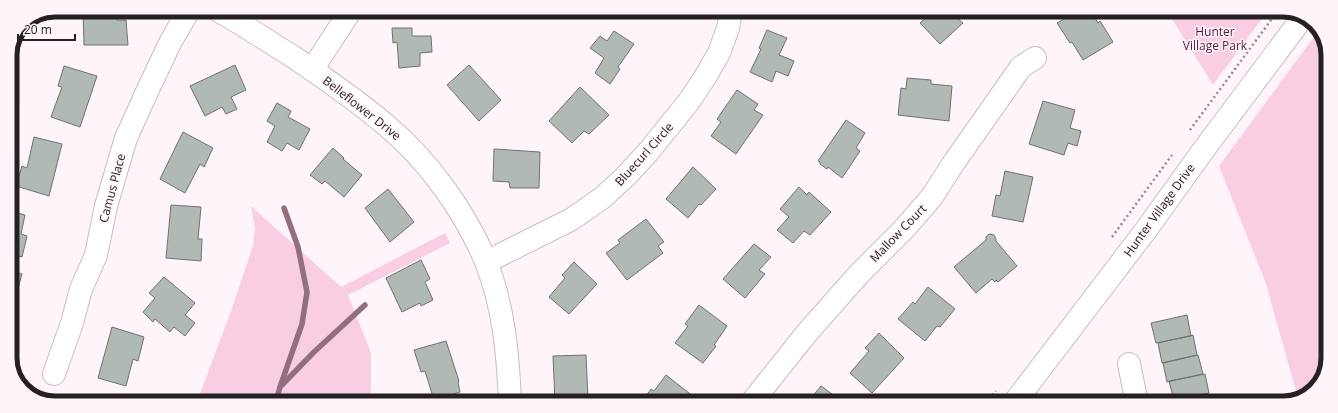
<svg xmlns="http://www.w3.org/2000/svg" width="1338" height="413" viewBox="0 0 1338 413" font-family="'Open Sans',sans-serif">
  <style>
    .green { fill: #f9cee2 }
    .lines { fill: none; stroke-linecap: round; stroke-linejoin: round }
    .stream { stroke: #926f80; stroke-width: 5.5 }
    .building { fill: #b1b9b4; stroke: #6c746f }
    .street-casing { stroke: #c8bec3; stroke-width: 24 }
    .secondary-casing { stroke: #c8bec3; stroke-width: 24 }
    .path { stroke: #928b8f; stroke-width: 2.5; stroke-dasharray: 2 3; stroke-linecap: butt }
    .street { stroke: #fff; stroke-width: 22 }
    .secondary { stroke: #fff; stroke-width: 22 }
    .labels { text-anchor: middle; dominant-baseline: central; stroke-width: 3; stroke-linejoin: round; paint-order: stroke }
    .park-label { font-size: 12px; fill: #561a3c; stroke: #fef4f9 }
    .street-label { font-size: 12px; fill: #252123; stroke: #fef4f9 }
    .rim { fill: none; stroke: #252123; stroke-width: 5 }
  </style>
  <rect width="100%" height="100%" fill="#fef4f9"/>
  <path class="green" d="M 1167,11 L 1267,12 L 1213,85 Z
    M 1319,30 L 1328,52 L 1326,370 L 1311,394 L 1298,398 L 1265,281 L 1219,166 Z
    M 251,206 L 341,287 L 445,233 L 450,243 L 348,295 L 371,353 L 371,402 L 197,402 L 231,311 L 253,246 L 255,229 Z"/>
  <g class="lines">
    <path class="stream" d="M 1327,268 L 1322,258 L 1322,218 L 1327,194
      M 280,387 L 302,324 L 307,292 L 298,247 L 284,208
      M 276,402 L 280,387 L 314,352 L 365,305"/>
  </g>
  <path class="building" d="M 83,10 L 117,10 L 117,20 L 126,20 L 128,45 L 84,45 Z
    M 450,11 L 460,11 L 457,15 Z
    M 782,11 L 813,11 L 812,17 L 782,15 Z
    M 933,11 L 966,11 L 958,19 L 963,23 L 940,44 L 920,23 Z
    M 1078,11 L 1091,11 L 1098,23 L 1100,21 L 1113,42 L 1083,60 L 1072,42 L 1070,43 L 1057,23 Z
    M 40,16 L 39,22 L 29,21 Z
    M 392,28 L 412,28 L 412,36 L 431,36 L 432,52 L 420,53 L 420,66 L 399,68 L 397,42 L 393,43 Z
    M 767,30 L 787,38 L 779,55 L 794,61 L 788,76 L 776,71 L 772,82 L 750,72 L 761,49 L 759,48 Z
    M 614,31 L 634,44 L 618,67 L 620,69 L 610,84 L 595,73 L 604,58 L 590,48 L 600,36 L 607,41 Z
    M 235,65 L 246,90 L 231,97 L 237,109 L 226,114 L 222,107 L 205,116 L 190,86 Z
    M 469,65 L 501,100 L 479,121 L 447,85 Z
    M 64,66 L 97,76 L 80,127 L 51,117 L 62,87 L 58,86 Z
    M 907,78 L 931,80 L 931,84 L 952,86 L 949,121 L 898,115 L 901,88 L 906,89 Z
    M 580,87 L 609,115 L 589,134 L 584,131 L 572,143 L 549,121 Z
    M 737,90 L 758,104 L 754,110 L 763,115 L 736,154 L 711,136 L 721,122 L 717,119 Z
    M 1043,101 L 1075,110 L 1070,128 L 1081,131 L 1077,146 L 1068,143 L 1064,155 L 1029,144 Z
    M 277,103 L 291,111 L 288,117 L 310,129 L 299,150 L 287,143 L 282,151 L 267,142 L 275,126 L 267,121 Z
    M 846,120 L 865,133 L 856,148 L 860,151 L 842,178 L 828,167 L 827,169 L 820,164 L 820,162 L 818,161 Z
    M 183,132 L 213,148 L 204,167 L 200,164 L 185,193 L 160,179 Z
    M 34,137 L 62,144 L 49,196 L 16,186 L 22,166 L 27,168 Z
    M 333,148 L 344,158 L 343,159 L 362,175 L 344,197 L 325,181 L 322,184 L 310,175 Z
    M 494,149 L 540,152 L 539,188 L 510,188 L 509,182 L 493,181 Z
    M 693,167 L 716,189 L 701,205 L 699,204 L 688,218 L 666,199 Z
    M 1005,171 L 1033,177 L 1023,222 L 992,216 L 996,195 L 1000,196 Z
    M 799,187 L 807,195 L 809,192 L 831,212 L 810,235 L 804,231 L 793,243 L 777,230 L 789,217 L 780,209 Z
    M 388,189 L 414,222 L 390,242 L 365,208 Z
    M 171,205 L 201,207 L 198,239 L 202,239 L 201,261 L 166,258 Z
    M 10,211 L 25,215 L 21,234 L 27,236 L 22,257 L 10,254 Z
    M 646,219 L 664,242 L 658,246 L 663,253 L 627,280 L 606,253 L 620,243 L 618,240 Z
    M 989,234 L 994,235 L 996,239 L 996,241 L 1017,266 L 998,282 L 996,280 L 995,282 L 992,279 L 976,293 L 954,267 L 986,240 L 986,237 Z
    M 754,244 L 771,257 L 759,270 L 765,274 L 745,298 L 723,279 Z
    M 421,260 L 430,279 L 425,282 L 433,300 L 421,306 L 420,303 L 402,312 L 386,278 Z
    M 574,262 L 597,284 L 569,314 L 549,297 L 565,278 L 562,275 Z
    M 10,270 L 22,274 L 10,318 Z
    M 164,277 L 195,303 L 185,315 L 195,323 L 185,336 L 174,327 L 170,332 L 155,319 L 153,322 L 143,312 L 155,298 L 149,293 Z
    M 928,287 L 955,309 L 940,327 L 937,326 L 925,341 L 898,319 L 913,302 L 915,304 Z
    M 699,305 L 727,326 L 714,345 L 716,346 L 703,363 L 675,343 L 688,326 L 685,324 Z
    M 1187,315 L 1191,336 L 1156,343 L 1151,323 Z
    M 112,327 L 144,337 L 138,361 L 133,359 L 126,386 L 98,378 Z
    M 879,333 L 904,358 L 872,393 L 850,373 L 869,351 L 865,348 Z
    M 1193,335 L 1197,355 L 1162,363 L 1158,343 Z
    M 446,341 L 459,381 L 458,382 L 460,392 L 434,400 L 425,371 L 421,372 L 414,350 Z
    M 586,355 L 588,399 L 576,399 L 576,402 L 555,402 L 553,356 Z
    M 1198,355 L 1203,374 L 1167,382 L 1163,363 Z
    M 1205,374 L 1209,393 L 1174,400 L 1169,381 Z
    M 666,375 L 694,397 L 690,402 L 642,402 L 651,389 L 654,391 Z
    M 821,386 L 843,402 L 808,402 Z
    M 1207,394 L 1209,403 L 1172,403 L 1172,401 L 1174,400 Z
    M 91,397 L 96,401 L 88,401 Z"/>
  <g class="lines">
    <defs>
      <path id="street" d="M 217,10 C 243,24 267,41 292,56 C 324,78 357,100 387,126 C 428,160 466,213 486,262 C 504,307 508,355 510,402
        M 312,70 L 351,10
        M 486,262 L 572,219 L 602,198 L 625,177 L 649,151 L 690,100 L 707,74 L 719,53 L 728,28 L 731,11
        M 1129,364 L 1137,403
        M 54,374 L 72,323 L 81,289 L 96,255 L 106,206 L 126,138 L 151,83 L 171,41 L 189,10
        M 752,402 L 806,334 L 859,274 L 904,229 L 931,198 L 955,161 L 1021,67 L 1035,58"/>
      <path id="secondary" d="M 1014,403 L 1146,230 L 1202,152 L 1303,17"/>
    </defs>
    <use href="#street" class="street-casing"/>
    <use href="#secondary" class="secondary-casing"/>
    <path class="path" d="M 1190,130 L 1277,12
      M 1112,237 L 1172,155
      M 986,403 L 996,391"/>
    <use href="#street" class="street"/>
    <use href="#secondary" class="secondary"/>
  </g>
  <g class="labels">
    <g class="park-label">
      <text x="1215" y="31">Hunter<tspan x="1215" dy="14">Village Park</tspan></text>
    </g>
    <g class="street-label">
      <text transform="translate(362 108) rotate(38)">Belleflower Drive</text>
      <text transform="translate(644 154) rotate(-48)">Bluecurl Circle</text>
      <text transform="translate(112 188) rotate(-75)">Camus Place</text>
      <text transform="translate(1159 210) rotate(-54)">Hunter Village Drive</text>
      <text transform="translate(898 233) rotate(-46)">Mallow Court</text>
    </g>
  </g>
  <path d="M0 0H1338V413H0ZM55 17H1283A38 38 0 0 1 1321 55V358A38 38 0 0 1 1283 396H55A38 38 0 0 1 17 358V55A38 38 0 0 1 55 17Z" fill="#fef4f9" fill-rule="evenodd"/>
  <path class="rim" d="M55 17H1283A38 38 0 0 1 1321 55V358A38 38 0 0 1 1283 396H55A38 38 0 0 1 17 358V55A38 38 0 0 1 55 17Z"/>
  <path d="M18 34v6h57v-6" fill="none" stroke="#252123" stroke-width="2"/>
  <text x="24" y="34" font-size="12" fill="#252123" stroke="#fef4f9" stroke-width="3" paint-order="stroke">20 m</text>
</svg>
